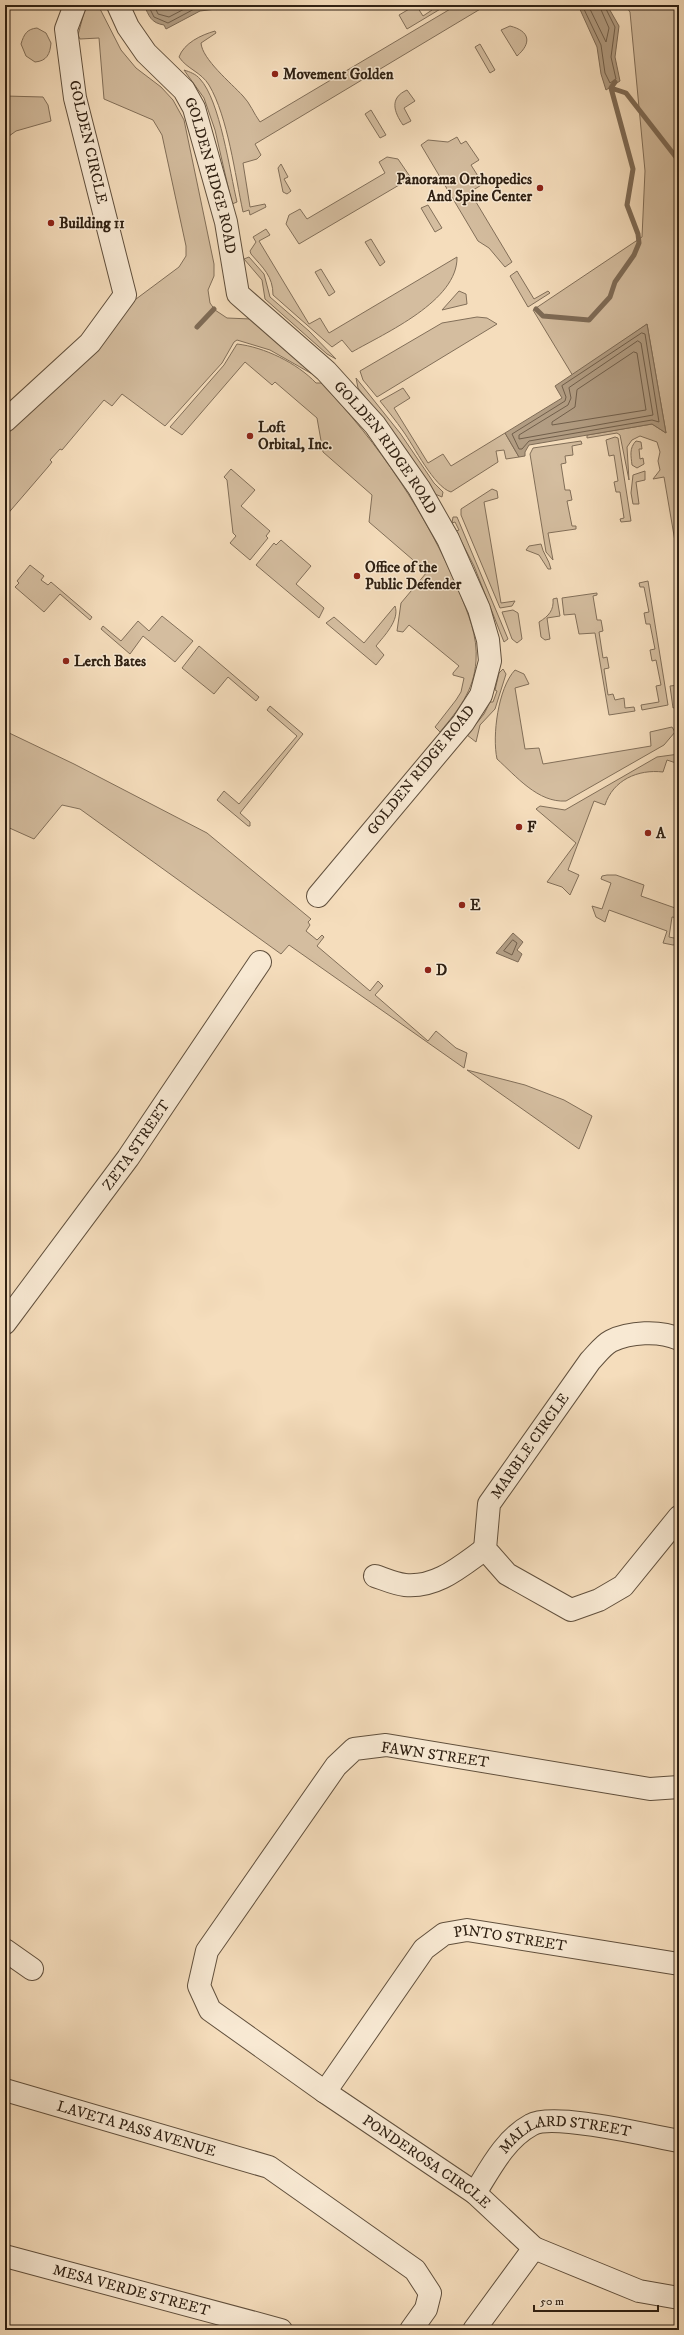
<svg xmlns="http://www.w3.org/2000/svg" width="684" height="2335" viewBox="0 0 684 2335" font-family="'IM FELL DW Pica',serif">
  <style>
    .green { fill: #d4bd9f; stroke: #826f59 }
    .water { fill: #b29d83; stroke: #7e6b56 }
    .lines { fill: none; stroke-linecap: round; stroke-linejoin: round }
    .shore { stroke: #715f4b; stroke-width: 1 }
    .stream { stroke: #7e6b56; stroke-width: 5 }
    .minor-casing { stroke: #61503d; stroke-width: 24 }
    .minor { stroke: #f8e9d3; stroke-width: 22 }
    .poi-dot { fill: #8f2418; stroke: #f8e9d3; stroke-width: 1.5 }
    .labels { text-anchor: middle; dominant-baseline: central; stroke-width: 3; stroke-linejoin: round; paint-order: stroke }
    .poi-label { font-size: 15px; font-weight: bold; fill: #302113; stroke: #f8e9d3; text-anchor: start }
    .street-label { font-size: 15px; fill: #302113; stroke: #f8e9d3 }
  </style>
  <rect width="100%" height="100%" fill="#f5ddbc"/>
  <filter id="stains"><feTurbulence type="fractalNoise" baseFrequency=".005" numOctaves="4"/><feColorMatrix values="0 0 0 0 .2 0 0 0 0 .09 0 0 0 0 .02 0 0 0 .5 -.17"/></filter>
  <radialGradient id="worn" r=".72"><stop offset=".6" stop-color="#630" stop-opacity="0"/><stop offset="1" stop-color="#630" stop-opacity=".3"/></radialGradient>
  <path class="green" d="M 86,5 L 98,5 L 121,50 L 136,68 L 161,87 L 173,100 L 184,120 L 214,264 L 214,276 L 208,290 L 210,303 L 215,310 L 227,318 L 251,319 L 314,375 L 270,350 L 237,340 L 234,342 L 222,363 L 165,426 L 122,394 L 112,406 L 104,400 L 62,450 L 60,449 L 50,460 L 52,462 L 48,467 L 5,517 L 5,430 L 128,305 L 179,267 L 186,256 L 186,246 L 162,135 L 153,120 L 104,99 L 99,38 L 80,39 L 78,35 Z
    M 416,5 L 423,16 L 432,10 L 429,5 L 447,5 L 407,29 L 399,15 Z
    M 457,5 L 487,5 L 255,144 L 261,155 L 257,159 L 243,163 L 250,207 L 265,204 L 266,207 L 250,215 L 249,210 L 243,212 C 235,175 228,117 209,85 C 201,72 187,69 179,57 C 184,43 201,35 215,31 L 216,33 L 201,43 C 202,59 231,83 243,96 C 250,103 254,114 260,122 Z
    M 625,5 L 679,5 L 679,553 L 677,553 L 664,477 L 653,479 L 660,470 L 658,461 L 660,452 L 657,442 L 640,436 L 632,440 L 627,447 L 629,480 L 620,435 L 617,433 L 587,438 L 587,435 L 652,424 L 666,433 L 647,324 L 573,376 L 533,310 L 642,237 L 645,171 L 630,12 Z
    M 510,26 C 530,31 532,43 517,56 L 501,30 Z
    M 37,28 L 46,33 L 51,43 C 50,54 47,61 35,62 L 26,56 L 21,44 C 24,34 27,29 37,28 Z
    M 480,44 L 495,70 L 490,73 L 475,47 Z
    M 184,70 C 190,72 196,74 200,79 C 220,100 230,173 237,202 L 232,204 L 215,130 L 204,98 Z
    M 407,90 L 415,101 L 404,108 L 411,121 L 403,125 C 394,112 389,98 407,90 Z
    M 5,96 L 43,97 L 48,105 L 51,121 L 16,131 L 5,139 Z
    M 371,110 L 386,135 L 380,138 L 365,114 Z
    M 457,137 L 461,144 L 466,141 L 479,160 L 471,165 L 483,184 L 470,192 L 512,262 L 505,267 L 489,248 L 478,241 L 421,145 L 428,140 L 448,142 Z
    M 387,157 L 398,159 L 411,178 L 299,244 L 286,224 L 289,215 L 300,209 L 307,219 L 385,173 L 379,162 Z
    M 281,164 L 288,177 L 284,179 L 291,191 L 287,194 L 283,192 L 278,168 Z
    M 428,205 L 442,228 L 435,232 L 421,208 Z
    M 266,229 L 270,235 L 259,241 L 309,324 L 320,318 L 329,333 L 457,257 C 458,301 385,333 352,352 L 342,340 L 332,347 L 273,295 C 273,276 263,268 251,254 L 250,251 L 256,242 L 253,237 Z
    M 371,239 L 385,262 L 380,266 L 365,242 Z
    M 249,257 L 264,274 L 270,297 L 309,331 L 336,359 L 327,354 L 265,299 L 262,280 L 244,259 Z
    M 321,269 L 335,292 L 329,296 L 315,272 Z
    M 517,271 L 534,299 L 548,291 L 550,293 L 528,307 L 510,276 Z
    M 459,291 L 466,294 L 467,304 L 442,310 Z
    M 477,317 L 487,318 L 497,324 L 377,397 L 363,380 L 360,371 L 442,323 Z
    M 237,344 C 264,347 297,363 316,383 L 321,383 C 379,443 427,515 459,591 C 468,614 478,636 476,661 C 474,691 458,710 440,732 L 435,727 L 456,700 L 461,692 L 464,678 L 453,675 L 453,673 L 459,666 L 409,625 L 403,632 L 397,631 L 401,603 L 427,572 L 369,522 L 372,495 L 323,452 L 317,418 L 275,382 L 272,385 L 245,362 L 182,435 L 170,427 L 224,365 Z
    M 356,378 L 400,433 L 434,483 L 443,492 L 442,497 L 435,494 L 407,451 L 358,388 Z
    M 403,388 L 410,398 L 394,408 L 428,463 L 443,454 L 451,466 L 505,433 L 519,457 L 506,459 L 504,450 L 496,451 L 498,462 L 451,492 C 434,487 414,446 403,431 C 396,421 388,411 380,401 Z
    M 615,437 L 618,438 L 631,521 L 621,522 L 620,519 L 624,518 L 620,492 L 616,492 L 614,482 L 618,481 L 614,455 L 609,456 L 606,440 Z
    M 581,441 L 582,444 L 572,446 L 573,455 L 565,456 L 566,463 L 561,464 L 565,490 L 570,490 L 572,500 L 567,501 L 572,526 L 576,526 L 576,529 L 548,533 L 553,560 L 546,552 L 530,454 L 533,448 Z
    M 636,441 L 641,442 L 642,449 L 639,449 L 640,459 L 643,458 L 644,464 L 637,468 L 632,465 C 631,456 629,448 636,441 Z
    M 231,469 L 255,490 L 241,506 L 270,531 L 266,536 L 268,538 L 250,560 L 230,543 L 236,536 L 233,533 L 227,480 L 224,477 Z
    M 645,471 L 645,480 L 636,482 L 639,504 L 633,504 L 631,493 L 633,475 Z
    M 492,489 L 497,491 L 498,498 L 484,502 L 501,603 L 515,601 L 512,606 L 500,608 L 461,515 L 461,509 Z
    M 453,517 L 457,517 L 508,639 L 504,642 L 474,566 L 456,531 L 459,530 L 455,522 L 452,523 Z
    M 281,540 L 311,566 L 296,584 L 324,608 L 319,618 L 256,565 L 274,543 L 276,545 Z
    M 541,544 C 543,554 549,559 551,569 L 548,569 L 539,555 L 526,550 L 529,546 Z
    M 30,565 L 44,576 L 41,580 L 48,585 L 51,582 L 92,617 L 90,620 L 60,594 L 44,612 L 15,587 L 19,583 L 17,581 Z
    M 648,581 L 668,705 L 642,710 L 641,705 L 659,702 L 656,686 L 661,685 L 656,660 L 652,661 L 650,650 L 655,649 L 650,624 L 646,624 L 644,613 L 649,612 L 644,587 L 640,587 L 639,583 Z
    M 597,593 L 597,595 L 593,596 L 597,620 L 601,620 L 603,631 L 599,632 L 603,658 L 607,657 L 609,668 L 604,669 L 608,695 L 613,694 L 615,700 L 624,698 L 625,708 L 634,707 L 635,711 L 609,715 L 595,633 L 579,634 L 575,614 L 564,615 L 562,598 Z
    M 557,598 L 560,616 L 547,618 L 550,639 L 545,640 L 541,637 L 539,622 C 549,616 554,610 553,599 Z
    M 395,606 C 400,620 384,636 376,646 L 384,655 L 376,665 L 326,623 L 334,617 L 364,643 Z
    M 513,610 L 518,613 L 522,639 L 517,643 L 512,639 L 502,612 Z
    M 162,616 L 193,641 L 175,662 L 143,636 L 130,654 L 101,629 L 103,626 L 121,641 L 138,621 L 149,631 Z
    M 199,646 L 259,697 L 256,701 L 228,677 L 214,694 L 182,668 Z
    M 503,669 L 506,674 L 495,709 L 480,725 L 476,742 L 467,735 L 484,714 L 490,702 L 493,702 L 497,691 L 495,690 L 499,673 Z
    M 515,670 L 524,674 L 529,684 L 515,688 L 525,749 L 539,748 L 543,764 L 651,746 L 650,732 L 672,727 L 675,732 L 664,745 L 566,801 C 538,803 516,776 497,759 C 492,736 498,688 515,670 Z
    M 679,685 L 679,706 L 673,708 L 670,686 Z
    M 270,706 L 303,734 L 240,813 L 250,822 L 250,826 L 248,826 L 217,800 L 224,791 L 239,804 L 297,736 L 267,710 Z
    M 5,731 L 74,764 L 207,833 L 311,919 L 308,922 L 310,925 L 306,931 L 317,940 L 322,935 L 324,937 L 317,946 L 370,991 L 378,981 L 383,986 L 375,995 L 428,1041 L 436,1031 L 456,1048 L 467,1053 L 464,1068 L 289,945 L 281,954 L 80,809 L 62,805 L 34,839 L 5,826 Z
    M 679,754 L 679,764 L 667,760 L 663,772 C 638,769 613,780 605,805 L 594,801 L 568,870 L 579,875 L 570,895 L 562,887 L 547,882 L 576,843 L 536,809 L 540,806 L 565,810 L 657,757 Z
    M 607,875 L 616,875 L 644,885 L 641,896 L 678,909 L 679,906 L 679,918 L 672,917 L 669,937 L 679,939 L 678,944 L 673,945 L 663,943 L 667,931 L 609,910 L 605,922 L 596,917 L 592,906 L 602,909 L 611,883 L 601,879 L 602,876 Z
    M 467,1070 L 525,1085 L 564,1100 L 592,1116 L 579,1149 Z"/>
  <path class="water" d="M 144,5 L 230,5 L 224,8 L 200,11 L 166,29 L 164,25 C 151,23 149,16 144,5 Z
    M 578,5 L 607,5 L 619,26 L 615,57 L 620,81 L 606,90 L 601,74 L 597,47 Z
    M 647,324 L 666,433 L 652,424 L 529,445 L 525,452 L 525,456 L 519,457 L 505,433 L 562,398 L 555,386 Z
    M 513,933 L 523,942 L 517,950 L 522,954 L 518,962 L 496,953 Z"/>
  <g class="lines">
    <path class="shore" d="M 148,5 L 154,17 L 168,23 L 198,7 L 218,5
      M 154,5 L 158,14 L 169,17 L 192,5
      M 582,5 L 601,45 L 605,73 L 610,83 L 616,79 L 611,57 L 615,27 L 604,5
      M 588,5 L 606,42 L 609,28 L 599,5
      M 642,333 L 645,334 L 659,422 L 652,420 L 529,441 L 522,449 L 519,449 L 512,434 L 565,401 L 566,397 L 562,386 Z
      M 638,341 L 641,343 L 653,415 L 519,439 L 519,435 L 568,405 L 571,398 L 569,388 Z
      M 634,352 L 637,353 L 646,410 L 552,425 L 552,422 L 575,407 L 577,390 Z
      M 513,940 L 517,943 L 512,955 L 504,951 Z"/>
    <path class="stream" d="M 611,88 L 626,93 L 679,161
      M 536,309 L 543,316 L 589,320 L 610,297 L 615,282 L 634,255 L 639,243 L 638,234 L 627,205 L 633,169 L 611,88 L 615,82
      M 197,327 L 214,309"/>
    <defs>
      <g id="minor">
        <path id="s1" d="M 118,5 L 128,27 L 146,53 L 184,90 L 194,108 L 226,222 L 238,294 L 326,371 L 375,425 L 419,488 L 448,539 L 479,609 L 488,640 L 490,661 L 481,695 L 463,723 L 318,896"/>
        <path d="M 5,421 L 90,343 L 125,295 L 75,98 L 66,29 L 75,5"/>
        <path id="s2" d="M 5,1323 L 128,1158 L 260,962"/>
        <path d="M 679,1339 C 660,1330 629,1332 611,1341 C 603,1345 596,1355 590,1361 L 489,1504 L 485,1549 L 507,1574 L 571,1610 L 599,1600 L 623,1586 L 679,1517"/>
        <path d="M 375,1576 C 384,1579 395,1584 405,1585 C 437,1588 461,1566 485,1549"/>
        <path id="s3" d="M 679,1787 L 650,1789 L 386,1745 L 354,1749 L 336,1766 L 207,1951 L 199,1986 L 210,2010 L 325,2092 L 475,2193 L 534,2248 L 639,2291 L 679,2298"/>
        <path d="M 5,1950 L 32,1969"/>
        <path id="s4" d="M 5,2090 L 269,2167 L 415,2270 L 430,2293 L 426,2309 L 411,2330"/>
        <path id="s5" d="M 325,2092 L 424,1949 L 444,1934 L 467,1930 L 679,1964"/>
        <path id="s6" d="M 475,2193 C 490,2169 505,2139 531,2125 C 553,2112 650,2136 679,2141"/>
        <path id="s7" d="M 5,2256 L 281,2330"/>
        <path d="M 474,2330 L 534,2248"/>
      </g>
    </defs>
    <use href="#minor" class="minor-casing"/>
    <use href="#minor" class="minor"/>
  </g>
  <g class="poi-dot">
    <circle cx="275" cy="74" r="4"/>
    <circle cx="540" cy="188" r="4"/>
    <circle cx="51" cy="223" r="4"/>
    <circle cx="250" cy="436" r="4"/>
    <circle cx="357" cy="576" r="4"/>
    <circle cx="66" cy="661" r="4"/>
    <circle cx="519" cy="827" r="4"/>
    <circle cx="648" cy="833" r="4"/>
    <circle cx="462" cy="905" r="4"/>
    <circle cx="428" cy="970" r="4"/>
  </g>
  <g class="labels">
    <g class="poi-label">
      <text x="283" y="74">Movement Golden</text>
      <text x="532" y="179" text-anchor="end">Panorama Orthopedics<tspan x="532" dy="17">And Spine Center</tspan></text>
      <text x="59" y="223">Building 11</text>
      <text x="258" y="427">Loft<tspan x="258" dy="17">Orbital, Inc.</tspan></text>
      <text x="365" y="567">Office of the<tspan x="365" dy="17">Public Defender</tspan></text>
      <text x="74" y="661">Lerch Bates</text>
      <text x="527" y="827">F</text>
      <text x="656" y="833">A</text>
      <text x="470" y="905">E</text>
      <text x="436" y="970">D</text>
    </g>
    <g class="street-label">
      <text transform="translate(88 142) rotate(77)">GOLDEN CIRCLE</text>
      <text stroke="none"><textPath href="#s1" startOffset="199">GOLDEN RIDGE ROAD</textPath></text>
      <text stroke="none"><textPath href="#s1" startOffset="535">GOLDEN RIDGE ROAD</textPath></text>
      <text transform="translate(421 770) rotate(-51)">GOLDEN RIDGE ROAD</text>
      <text stroke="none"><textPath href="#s2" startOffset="221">ZETA STREET</textPath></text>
      <text transform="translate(530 1446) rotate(-55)">MARBLE CIRCLE</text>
      <text transform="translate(435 1755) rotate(8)">FAWN STREET</text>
      <text stroke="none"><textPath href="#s5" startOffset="266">PINTO STREET</textPath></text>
      <text stroke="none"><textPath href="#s4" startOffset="137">LAVETA PASS AVENUE</textPath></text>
      <text stroke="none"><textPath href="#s6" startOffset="120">MALLARD STREET</textPath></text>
      <text stroke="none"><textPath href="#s3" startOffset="906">PONDEROSA CIRCLE</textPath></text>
      <text stroke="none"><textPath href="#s7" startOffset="131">MESA VERDE STREET</textPath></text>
    </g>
  </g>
  <rect width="684" height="2335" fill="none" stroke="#f5ddbc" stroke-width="20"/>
  <rect x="6" y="6" width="672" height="2323" fill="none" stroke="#302113" stroke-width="2"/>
  <rect x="10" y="10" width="664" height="2315" fill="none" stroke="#302113"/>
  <path d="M534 2305v6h124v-6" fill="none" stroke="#302113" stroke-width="2"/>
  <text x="540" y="2305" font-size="12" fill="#302113" stroke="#f8e9d3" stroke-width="3" paint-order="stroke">50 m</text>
  <rect width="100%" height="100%" filter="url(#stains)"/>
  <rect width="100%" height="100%" fill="url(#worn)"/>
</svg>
